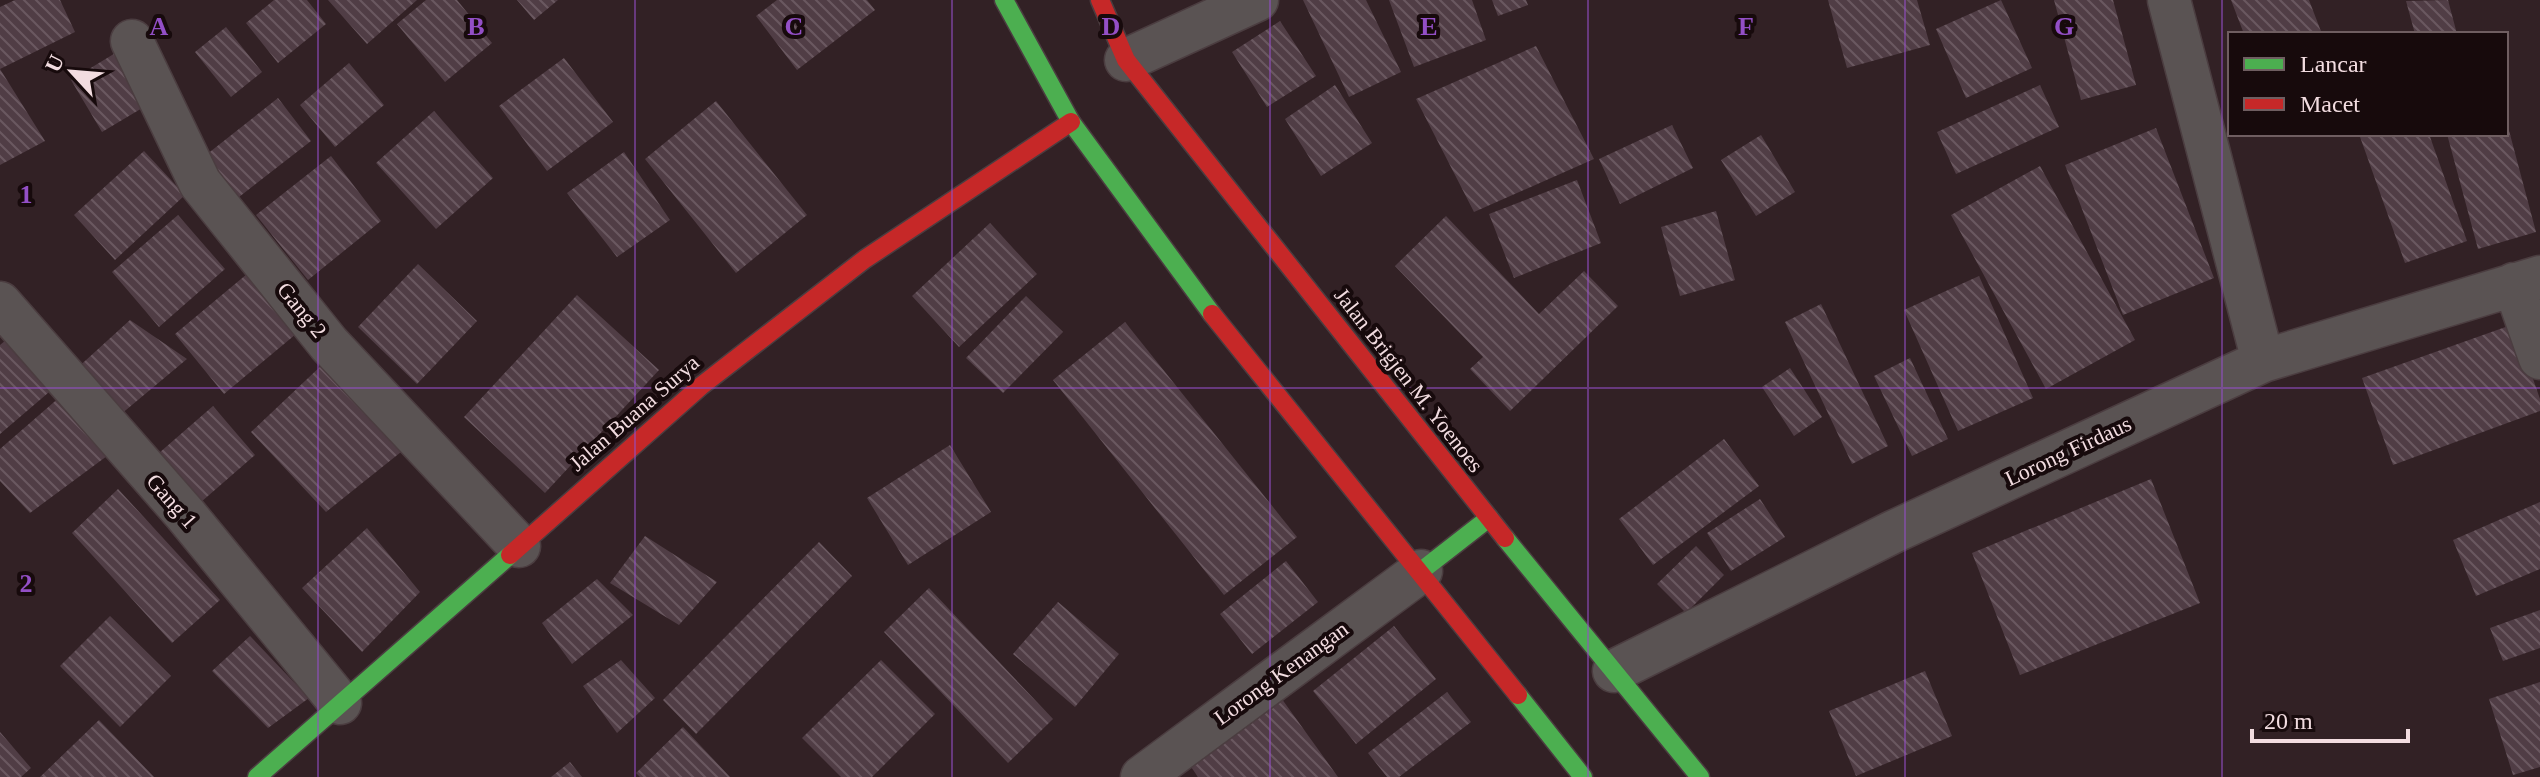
<svg xmlns="http://www.w3.org/2000/svg" width="2540" height="777" viewBox="0 0 2540 777" font-family="Georgia,serif">
  <style>
    .building { fill: url(#building-back-hatch) }
    .lines { fill: none; stroke-linecap: round; stroke-linejoin: round }
    .street-casing { stroke: #4b3d40; stroke-width: 45 }
    .fast-casing { stroke: #4b3d40; stroke-width: 21 }
    .jam-casing { stroke: #4b3d40; stroke-width: 21 }
    .street { stroke: #5a5353; stroke-width: 42 }
    .fast { stroke: #4caf50; stroke-width: 18 }
    .jam { stroke: #c62828; stroke-width: 18 }
    .grid { fill: none; stroke: #934fc6; stroke-width: 2; stroke-opacity: 0.55 }
    .labels { text-anchor: middle; dominant-baseline: central; stroke-width: 8; stroke-linejoin: round; paint-order: stroke }
    .street-label { font-size: 22px; fill: #f2dce0; stroke: #170a0c }
    .grid-label { font-size: 26px; text-anchor: middle; font-weight: bold; fill: #934fc6; stroke: #170a0c; stroke-width: 8; stroke-linejoin: round; paint-order: stroke }
  </style>
  <defs>
    <pattern id="building-back-hatch" width="6" height="6" patternUnits="userSpaceOnUse" patternTransform="scale(2)"><rect width="6" height="6" fill="#503d45"/><path d="M-1 5l2 2M0 0l6 6M5-1l2 2" fill="none" stroke="#6a5860"/></pattern>
  </defs>
  <rect width="100%" height="100%" fill="#322125"/>
  <path class="building" d="M 15,0 L 60,0 L 75,32 L 0,69 L 45,141 L 0,165 L 0,7 Z
    M 274,0 L 307,0 L 326,24 L 278,63 L 246,23 Z
    M 328,0 L 417,0 L 367,44 Z
    M 426,0 L 457,0 L 492,43 L 445,82 L 397,24 Z
    M 517,0 L 558,0 L 534,20 Z
    M 777,0 L 867,0 L 875,10 L 797,70 L 756,16 Z
    M 1303,0 L 1366,0 L 1401,72 L 1349,97 Z
    M 1389,0 L 1472,0 L 1486,40 L 1414,67 Z
    M 1492,0 L 1526,0 L 1528,5 L 1498,16 Z
    M 1828,0 L 1917,0 L 1930,45 L 1847,68 Z
    M 2001,0 L 2032,68 L 1966,98 L 1936,29 Z
    M 2054,0 L 2113,0 L 2136,85 L 2081,100 Z
    M 2231,0 L 2309,0 L 2322,34 L 2244,34 Z
    M 2448,0 L 2457,34 L 2415,34 L 2406,1 Z
    M 1280,21 L 1316,76 L 1267,107 L 1232,52 Z
    M 226,27 L 262,72 L 231,97 L 195,52 Z
    M 1536,46 L 1594,159 L 1474,212 L 1416,99 Z
    M 117,52 L 149,104 L 102,132 L 71,80 Z
    M 564,58 L 613,122 L 547,171 L 499,106 Z
    M 349,63 L 384,105 L 335,147 L 300,105 Z
    M 1335,85 L 1372,143 L 1321,176 L 1285,119 Z
    M 2040,85 L 2059,127 L 1956,174 L 1937,132 Z
    M 278,98 L 311,141 L 239,197 L 206,155 Z
    M 716,101 L 807,215 L 736,273 L 645,159 Z
    M 434,111 L 493,178 L 436,229 L 376,163 Z
    M 2507,123 L 2536,232 L 2478,249 L 2447,134 L 2506,134 Z
    M 1672,125 L 1693,168 L 1620,204 L 1599,159 Z
    M 2156,128 L 2214,278 L 2123,315 L 2065,165 Z
    M 2359,134 L 2429,134 L 2467,241 L 2405,263 Z
    M 1761,135 L 1795,192 L 1756,216 L 1721,160 Z
    M 144,151 L 185,195 L 115,260 L 74,215 Z
    M 624,152 L 670,220 L 617,257 L 567,193 Z
    M 331,156 L 381,221 L 308,280 L 256,215 Z
    M 2040,166 L 2135,340 L 2046,389 L 1951,215 Z
    M 1577,180 L 1601,243 L 1514,278 L 1489,214 Z
    M 1716,211 L 1735,280 L 1680,296 L 1661,227 Z
    M 178,215 L 225,269 L 159,327 L 112,272 Z
    M 1446,216 L 1539,314 L 1584,271 L 1618,306 L 1510,411 L 1470,369 L 1483,357 L 1395,266 Z
    M 990,223 L 1037,274 L 959,347 L 912,296 Z
    M 418,264 L 477,321 L 417,384 L 358,327 Z
    M 247,274 L 296,334 L 224,394 L 175,334 Z
    M 1979,276 L 2033,398 L 1958,431 L 1904,310 Z
    M 577,295 L 659,370 L 545,493 L 464,417 Z
    M 1026,296 L 1063,332 L 1003,393 L 966,358 Z
    M 1821,304 L 1888,446 L 1852,464 L 1785,322 Z
    M 130,320 L 187,359 L 114,420 L 74,371 Z
    M 1125,322 L 1297,537 L 1224,595 L 1053,380 Z
    M 2514,324 L 2540,399 L 2540,411 L 2393,465 L 2362,378 Z
    M 19,329 L 62,381 L 0,434 L 0,345 Z
    M 1910,358 L 1948,439 L 1912,456 L 1874,376 Z
    M 324,363 L 406,448 L 326,512 L 251,432 Z
    M 1790,368 L 1822,417 L 1794,436 L 1762,387 Z
    M 61,396 L 107,456 L 30,513 L 0,481 L 0,449 Z
    M 213,406 L 255,455 L 193,509 L 151,460 Z
    M 1724,439 L 1759,486 L 1653,565 L 1619,519 Z
    M 950,445 L 991,512 L 908,565 L 867,498 Z
    M 2151,479 L 2200,603 L 2020,675 L 1972,553 Z
    M 118,489 L 220,600 L 172,643 L 72,533 Z
    M 1760,499 L 1785,537 L 1731,571 L 1707,533 Z
    M 2540,502 L 2540,569 L 2476,596 L 2453,540 Z
    M 367,528 L 420,592 L 362,652 L 302,588 Z
    M 645,536 L 717,582 L 679,625 L 610,583 Z
    M 819,542 L 852,576 L 696,734 L 663,700 Z
    M 1696,546 L 1724,575 L 1686,613 L 1657,584 Z
    M 1286,561 L 1318,602 L 1252,654 L 1220,614 Z
    M 597,579 L 633,615 L 572,664 L 542,623 Z
    M 929,588 L 1053,719 L 1008,763 L 884,632 Z
    M 1058,602 L 1119,654 L 1075,707 L 1013,654 Z
    M 2540,610 L 2540,648 L 2503,661 L 2490,628 Z
    M 110,616 L 171,676 L 120,727 L 60,666 Z
    M 1394,626 L 1436,679 L 1356,744 L 1313,691 Z
    M 250,636 L 309,698 L 268,728 L 212,671 Z
    M 621,660 L 655,698 L 617,733 L 583,686 Z
    M 881,660 L 935,714 L 872,777 L 841,777 L 802,738 Z
    M 1925,671 L 1952,736 L 1856,776 L 1829,711 Z
    M 2540,682 L 2540,767 L 2513,775 L 2489,699 Z
    M 1447,692 L 1471,722 L 1399,777 L 1387,777 L 1368,753 Z
    M 1279,695 L 1338,777 L 1198,777 L 1187,761 Z
    M 99,720 L 154,777 L 40,777 Z
    M 683,727 L 730,777 L 640,777 L 636,773 Z
    M 0,732 L 31,768 L 21,777 L 0,777 Z
    M 570,762 L 582,777 L 551,777 Z"/>
  <g class="lines">
    <defs>
      <path id="street" d="M 2169,0 L 2263,361
        M 132,41 L 200,183 L 329,344 L 519,546
        M 1126,60 L 1257,0
        M 2514,284 L 2540,358
        M 0,303 L 185,514 L 340,703
        M 1614,671 L 1893,532 L 2263,361 L 2540,277
        M 1142,777 L 1421,571"/>
      <path id="fast" d="M 1004,0 L 1071,122 L 1212,314
        M 1505,538 L 1700,777
        M 1421,571 L 1489,518
        M 1518,695 L 1583,777
        M 257,777 L 510,555"/>
      <path id="jam" d="M 1100,0 L 1126,60 L 1505,538
        M 1212,314 L 1518,695
        M 510,555 L 701,386 L 865,259 L 1071,122"/>
    </defs>
    <use href="#street" class="street-casing"/>
    <use href="#fast" class="fast-casing"/>
    <use href="#jam" class="jam-casing"/>
    <use href="#street" class="street"/>
    <use href="#fast" class="fast"/>
    <use href="#jam" class="jam"/>
  </g>
  <path class="grid" d="M 318,0 L 318,777M 635,0 L 635,777M 952,0 L 952,777M 1270,0 L 1270,777M 1588,0 L 1588,777M 1905,0 L 1905,777M 2222,0 L 2222,777M 0,388 L 2540,388"/>
  <g class="labels">
    <g class="street-label">
      <text transform="translate(302 310) rotate(51)">Gang 2</text>
      <text transform="translate(1409 380) rotate(52)">Jalan Brigjen M. Yoenoes</text>
      <text transform="translate(634 413) rotate(-41)">Jalan Buana Surya</text>
      <text transform="translate(2068 451) rotate(-25)">Lorong Firdaus</text>
      <text transform="translate(172 501) rotate(49)">Gang 1</text>
      <text transform="translate(1281 673) rotate(-36)">Lorong Kenangan</text>
    </g>
  </g>
  <g class="grid-label">
    <text x="159" y="35">A</text>
    <text x="476" y="35">B</text>
    <text x="794" y="35">C</text>
    <text x="1111" y="35">D</text>
    <text x="1429" y="35">E</text>
    <text x="1746" y="35">F</text>
    <text x="2064" y="35">G</text>
    <text x="26" y="203">1</text>
    <text x="26" y="592">2</text>
  </g>
  <rect x="2228" y="32" width="280" height="104" fill="#170a0c" stroke="#6f5e61" stroke-width="2"/>
  <rect x="2244" y="58" width="40" height="12" fill="#4caf50" stroke="#6f5e61" stroke-width="2"/>
  <text x="2300" y="72" font-size="24" fill="#f2dce0">Lancar</text>
  <rect x="2244" y="98" width="40" height="12" fill="#c62828" stroke="#6f5e61" stroke-width="2"/>
  <text x="2300" y="112" font-size="24" fill="#f2dce0">Macet</text>
  <g transform="translate(72 72) rotate(296)" stroke="#170a0c" stroke-width="6" paint-order="stroke">
  <path d="M0-6L14 30L0 20L-14 30Z" fill="#f2dce0"/>
  <text y="-12" font-size="22" font-weight="bold" text-anchor="middle" fill="#f2dce0">U</text>
  </g>
  <path d="M2252 729v12h156v-12" fill="none" stroke="#f2dce0" stroke-width="4"/>
  <text x="2264" y="729" font-size="24" fill="#f2dce0" stroke="#170a0c" stroke-width="6" paint-order="stroke">20 m</text>
</svg>
